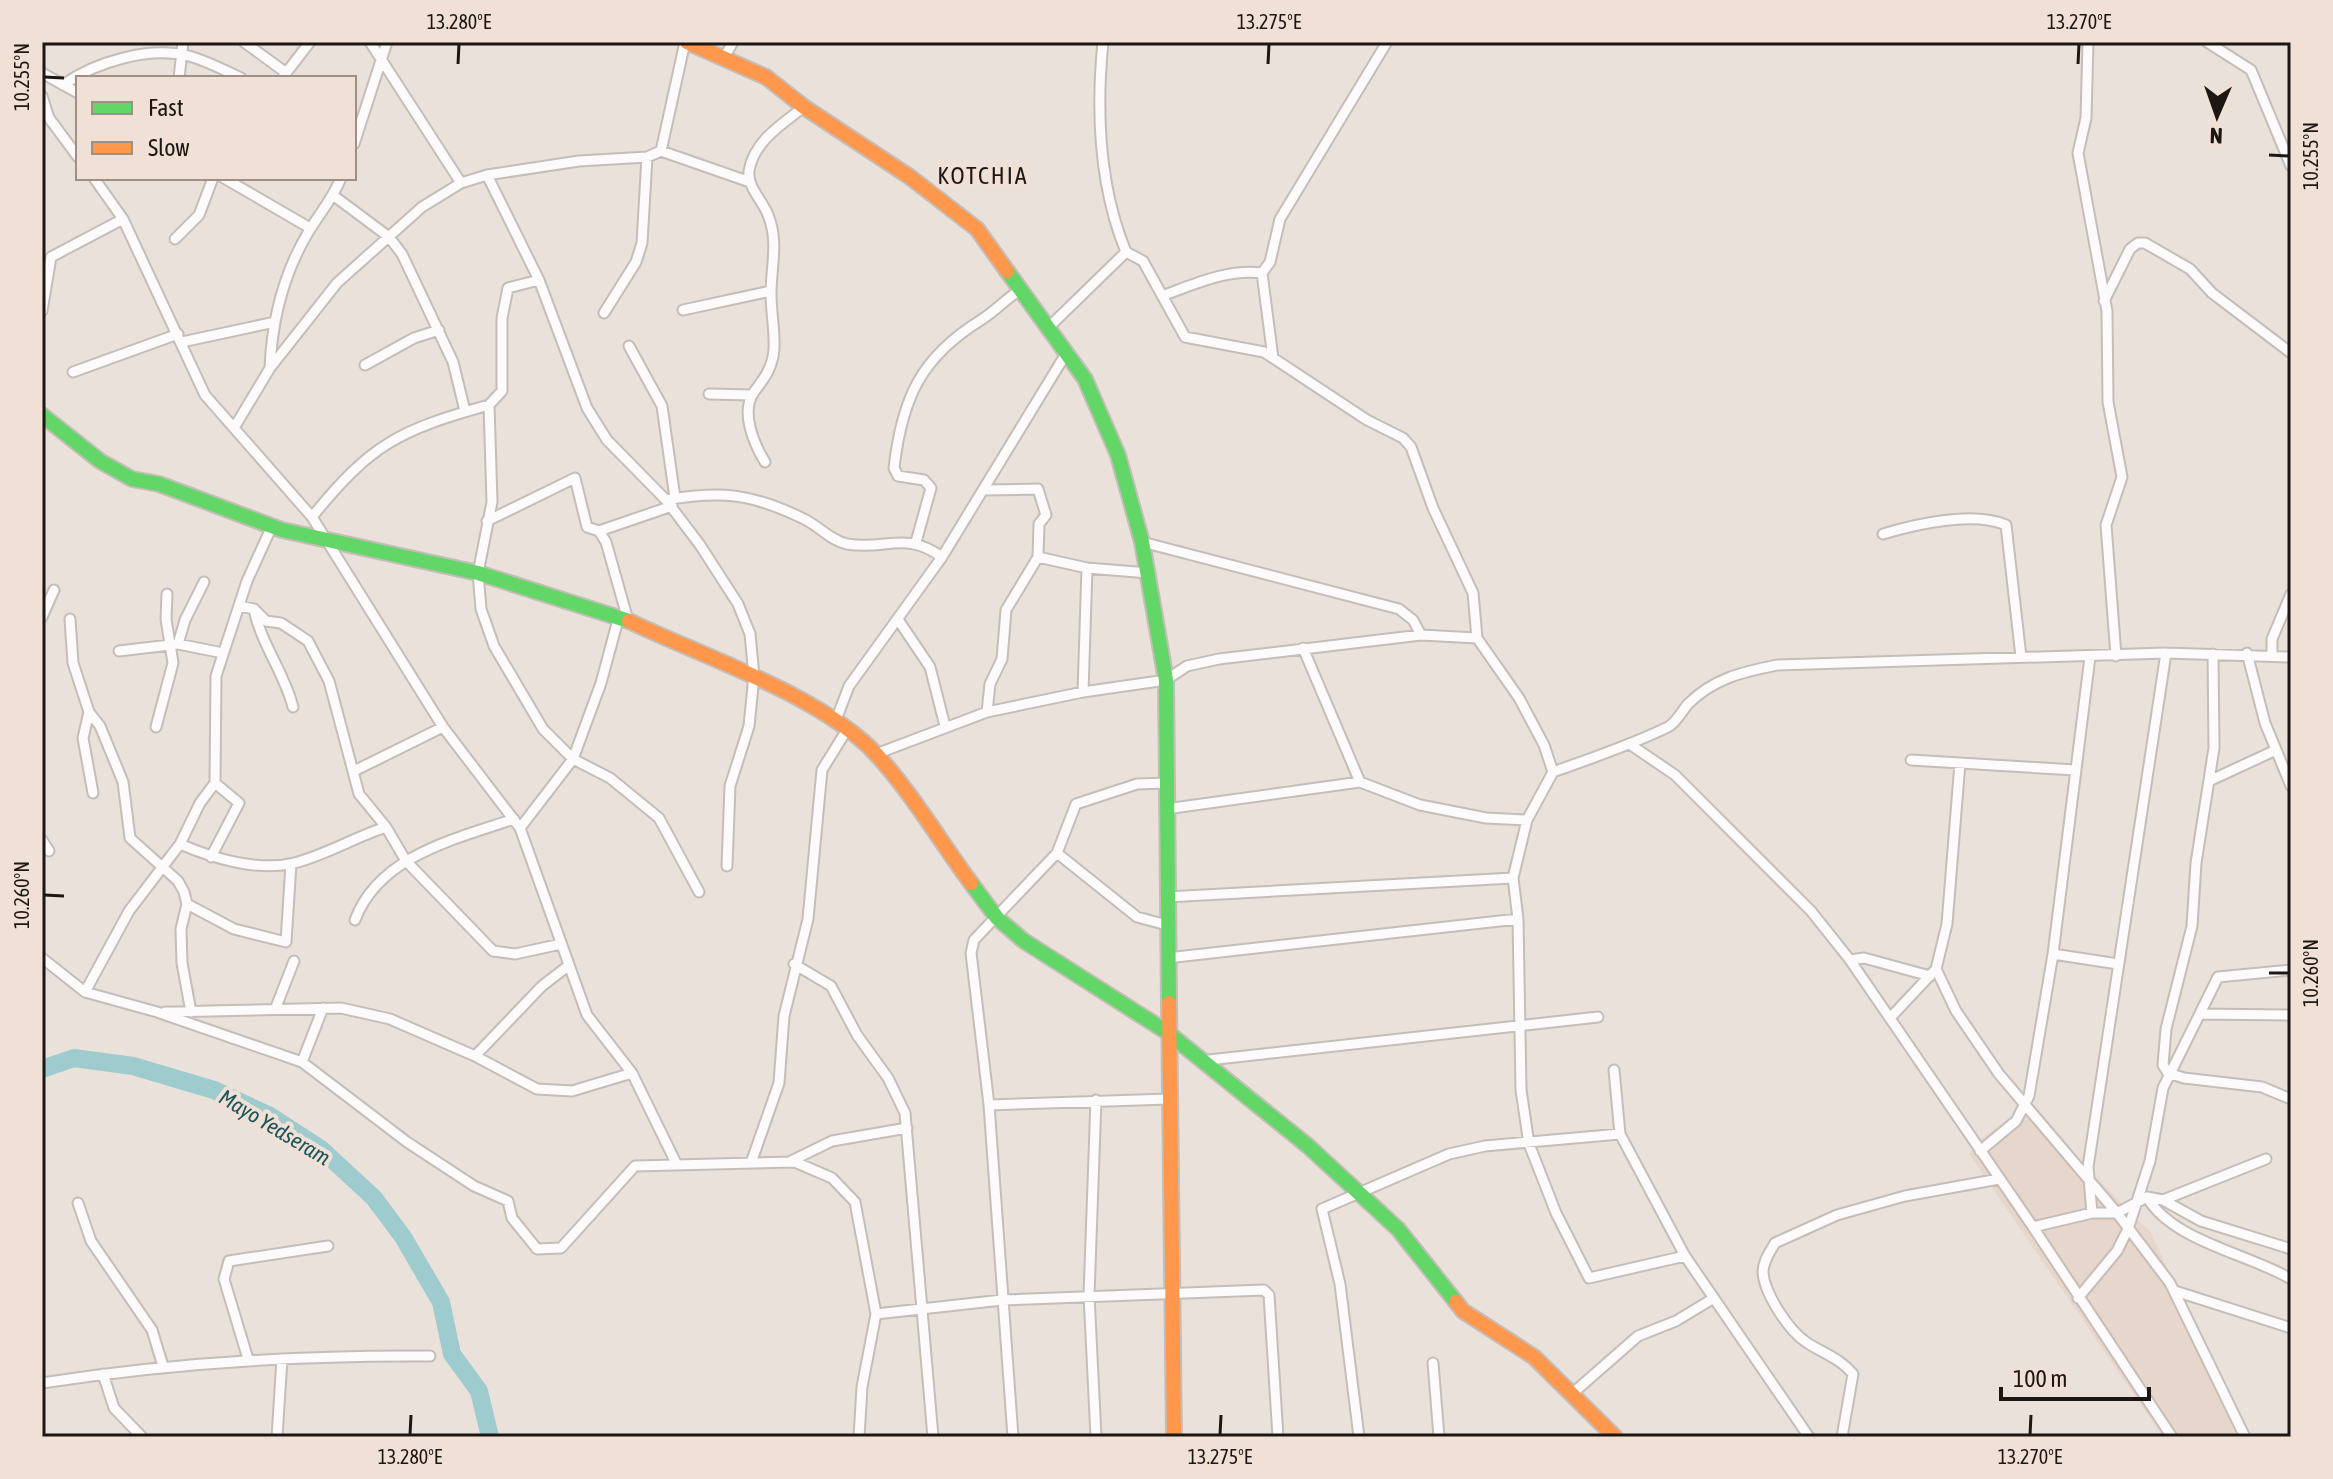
<svg xmlns="http://www.w3.org/2000/svg" width="2333" height="1479" viewBox="0 0 2333 1479" font-family="'Asap Condensed',sans-serif">
  <style>
    .built { fill: #e7d6cb }
    .lines { fill: none; stroke-linecap: round; stroke-linejoin: round }
    .river { stroke: #9ecbcd; stroke-width: 18 }
    .street-casing { stroke: #c4bdb8; stroke-width: 13 }
    .fast-casing { stroke: #c4bdb8; stroke-width: 18 }
    .slow-casing { stroke: #c4bdb8; stroke-width: 18 }
    .street { stroke: #fcfafa; stroke-width: 9 }
    .fast { stroke: #63d668; stroke-width: 14 }
    .slow { stroke: #ff974d; stroke-width: 14 }
    .ticks { fill: none; stroke: #1d1713; stroke-width: 3 }
    .labels { text-anchor: middle; dominant-baseline: central; stroke-width: 8; stroke-linejoin: round; paint-order: stroke }
    .water-label { font-size: 22px; font-style: italic; fill: #195559; stroke: #f0e0d5 }
    .quarter-label { font-size: 24px; letter-spacing: 2px; fill: #1d1713; stroke: #f0e0d5 }
    .neatline { fill: none; stroke: #1d1713; stroke-width: 3 }
    .ticks-label { font-size: 20px; text-anchor: middle; fill: #1d1713 }
  </style>
  <rect width="100%" height="100%" fill="#eae1db"/>
  <path class="built" d="M 2023,1108 L 2028,1108 L 2151,1233 L 2245,1437 L 2163,1437 L 1969,1154 L 1982,1138 Z"/>
  <g class="lines">
    <path class="river" d="M 42,1069 L 74,1058 L 133,1066 L 214,1090 L 270,1116 L 321,1149 L 374,1198 L 403,1237 L 441,1302 L 452,1354 L 479,1391 L 490,1437"/>
    <defs>
      <path id="street" d="M 244,42 L 285,72
        M 370,42 L 461,183
        M 1103,42 C 1096,112 1099,186 1126,252 L 1143,261 L 1185,337 L 1264,352 L 1367,420 L 1403,438 L 1411,447 L 1433,508 L 1473,593 L 1477,638 L 1519,698 L 1544,745 L 1553,772
        M 2088,42 L 2086,118 L 2078,153 L 2107,311 L 2108,402 L 2122,477 L 2106,525 L 2116,656
        M 2207,42 L 2251,70 L 2291,166
        M 725,56 L 733,42
        M 42,73 L 78,93
        M 283,77 L 310,42
        M 179,78 L 183,42
        M 63,85 C 95,62 149,46 189,56 C 207,61 224,70 241,78
        M 42,96 L 49,118 L 78,157
        M 354,144 L 387,42
        M 661,151 L 750,182
        M 487,175 L 539,280 L 587,408 L 607,440 L 666,500 L 700,545 L 738,604 L 750,634 L 754,676 L 749,726 L 730,786 L 727,866
        M 94,178 L 123,219 L 205,395 L 312,517 L 443,727 L 520,828 L 587,1015 L 632,1073 L 677,1165
        M 224,178 L 310,228
        M 334,196 L 389,237 L 402,254 L 453,362 L 465,411
        M 175,239 L 199,215 L 213,178
        M 539,280 L 508,288 L 502,318 L 502,391 L 489,405 L 492,502 L 478,573 L 481,609 L 494,646 L 543,729 L 573,759 L 610,778 L 659,818 L 699,892
        M 1162,296 C 1195,284 1226,269 1262,273
        M 2104,301 L 2130,249 L 2138,243 L 2145,243 L 2190,269 L 2212,293 L 2291,353
        M 683,310 L 771,291
        M 42,311 L 51,257 L 123,219
        M 604,313 L 636,262 L 642,243 L 647,157
        M 1050,326 L 1126,252
        M 182,342 L 275,322
        M 629,346 L 662,406 L 675,498
        M 1273,358 L 1262,273 L 1270,262 L 1280,219 L 1387,42
        M 365,365 L 414,338 L 439,330
        M 270,368 C 272,319 283,274 309,231 C 320,213 333,198 341,178
        M 73,372 L 178,334
        M 709,394 L 751,395
        M 234,428 L 270,368 L 337,283 L 422,207 L 461,183 L 487,175 L 579,161 L 647,157 L 661,151 L 685,42
        M 765,462 C 754,444 740,412 754,392 C 764,379 773,367 774,349 C 775,331 771,312 771,294 C 771,266 779,242 768,215 C 763,201 747,187 749,171 C 754,141 782,124 804,107
        M 985,490 L 1038,489 L 1046,515 L 1039,524 L 1038,557 L 1006,610 L 1002,659 L 990,684 L 987,712
        M 666,500 C 722,490 753,494 804,519 C 819,526 831,541 847,544 C 886,551 904,530 942,557
        M 312,517 C 371,444 399,430 489,405
        M 487,521 L 575,478 L 587,527 L 599,531 L 606,542 L 628,620
        M 599,531 L 672,506
        M 1883,534 C 1916,524 1973,511 2006,525 L 2021,657
        M 916,542 L 931,488 L 924,480 L 898,476 L 894,468 C 902,398 921,357 981,320 C 994,312 1006,299 1020,290
        M 1142,542 L 1399,609 L 1413,620 L 1421,635
        M 1038,557 L 1087,568 L 1149,573
        M 239,606 L 254,609 L 266,621 L 281,623 L 308,641 L 329,681 L 359,794 L 386,827 L 406,861 L 493,951 L 515,954 L 561,944
        M 254,609 C 261,644 284,672 293,707
        M 42,617 L 54,590
        M 70,619 L 73,663 L 89,712 L 100,726 L 123,782 L 130,838 L 178,881 L 184,892 L 187,904 L 181,929 L 182,963 L 191,1012
        M 899,621 L 930,667 L 945,726
        M 178,644 L 185,620 L 204,582
        M 1303,648 L 1360,782
        M 119,651 L 178,644 L 223,653
        M 2247,653 L 2265,723 L 2291,786
        M 2213,654 L 2214,748 L 2196,863 L 2192,926 L 2166,1029 L 2163,1065 L 2168,1073 L 2184,1078 L 2262,1087 L 2291,1099
        M 2272,654 L 2272,639 L 2291,594
        M 1083,692 L 1087,568
        M 89,712 L 83,738 L 93,793
        M 836,720 L 849,686 L 942,557 L 1067,352
        M 156,727 L 173,663 L 166,619 L 167,594
        M 1631,745 L 1675,775 L 1811,911 L 1850,960 L 2033,1227 L 2172,1437
        M 876,754 L 987,712 L 1083,692 L 1166,680 L 1187,666 L 1219,659 L 1421,635 L 1477,638
        M 1911,760 L 2075,770
        M 354,771 L 443,727
        M 2209,781 L 2276,750
        M 1167,783 L 1137,784 L 1076,804 L 1057,853 L 1137,917 L 1167,925
        M 1166,809 L 1360,782 L 1420,805 L 1486,818 L 1527,820
        M 520,828 L 573,759 L 601,683 L 619,616
        M 42,840 L 49,851
        M 180,844 C 212,858 258,872 294,863 C 326,855 355,837 386,827
        M 211,857 L 239,803 L 215,783
        M 1167,897 L 1513,878
        M 187,904 L 234,929 L 286,942 L 291,864
        M 355,920 C 379,856 455,839 514,819
        M 2053,954 L 2118,964
        M 42,958 L 85,992 L 157,1012 L 302,1062 L 407,1142 L 474,1186 L 508,1201 L 512,1218 L 537,1249 L 561,1248 L 635,1166 L 795,1162 L 832,1178 L 855,1202 L 876,1314 L 862,1387 L 859,1437
        M 1167,958 L 1518,919
        M 1850,960 L 1864,958 L 1930,976
        M 794,964 L 831,986 L 857,1035 L 888,1078 L 905,1113 L 933,1437
        M 1936,969 L 1956,1011 L 1999,1074 L 2117,1213 L 2170,1283 L 2245,1437
        M 85,992 L 129,911 L 180,844 L 200,803 L 215,783 L 216,676 L 247,581 L 272,526
        M 276,1007 L 294,961
        M 165,1012 L 341,1008 L 390,1019 L 475,1056 L 537,1089 L 572,1091 L 632,1073
        M 2200,1014 L 2291,1015
        M 1890,1018 L 1936,969 L 1947,924 L 1960,763
        M 475,1056 L 542,986 L 568,966
        M 1200,1061 L 1598,1017
        M 302,1062 L 323,1008
        M 1614,1070 L 1620,1134 L 1685,1256 L 1809,1437
        M 989,1105 L 1169,1099
        M 1980,1151 L 2016,1121 L 2029,1096 L 2053,954 L 2090,657
        M 752,1160 L 779,1083 L 784,1016 L 808,919 L 822,770 L 848,728
        M 791,1161 L 832,1141 L 907,1128
        M 2147,1197 C 2172,1241 2249,1254 2291,1279
        M 2163,1200 L 2266,1159
        M 78,1203 L 91,1241 L 152,1330 L 163,1366
        M 2092,1213 L 2088,1167 L 2166,653
        M 2033,1227 L 2092,1213 L 2117,1213 L 2147,1197 L 2163,1200 L 2201,1221 L 2291,1249
        M 1685,1256 L 1589,1278 L 1556,1213 L 1529,1144 L 1521,1090 L 1518,919 L 1513,878 L 1527,820 L 1553,772 C 1592,758 1631,745 1668,727 C 1676,723 1682,711 1688,704 C 1714,678 1743,672 1777,665 L 2166,653 L 2291,657
        M 2175,1291 L 2291,1328
        M 2078,1298 L 2117,1251 L 2128,1229 L 2150,1161 L 2163,1088 L 2218,977 L 2291,970
        M 876,1314 L 1002,1300 L 1264,1290 L 1269,1295 L 1278,1437
        M 248,1359 L 224,1279 L 229,1261 L 328,1246
        M 1433,1363 L 1439,1437
        M 103,1374 L 114,1408 L 142,1437
        M 42,1383 C 171,1363 299,1355 430,1356
        M 1573,1393 L 1638,1336 L 1676,1321 L 1714,1298
        M 277,1437 L 282,1359
        M 1013,1437 L 989,1105 L 971,953 L 974,940 L 1057,853
        M 1096,1437 L 1089,1295 L 1096,1100
        M 1359,1437 L 1340,1284 L 1322,1209 L 1449,1154 L 1485,1146 L 1620,1134
        M 1842,1437 L 1853,1374 C 1840,1358 1822,1353 1806,1342 C 1789,1331 1764,1293 1763,1272 C 1763,1261 1770,1252 1775,1243 L 1837,1215 L 1905,1196 L 1999,1179"/>
      <path id="fast" d="M 1007,271 L 1085,379 L 1118,455 L 1142,542 L 1166,680 L 1169,1003
        M 42,415 L 100,461 L 132,479 L 159,484 L 282,530 L 478,573 L 629,621
        M 971,883 L 997,918 L 1024,941 L 1167,1032 L 1308,1146 L 1398,1229 L 1456,1302"/>
      <path id="slow" d="M 687,42 L 766,77 L 804,107 L 910,177 L 977,229 L 1007,271
        M 629,621 C 703,657 821,695 876,754 C 911,792 940,841 971,883
        M 1169,1003 L 1174,1437
        M 1456,1302 L 1463,1311 L 1534,1357 L 1615,1437"/>
    </defs>
    <use href="#street" class="street-casing"/>
    <use href="#fast" class="fast-casing"/>
    <use href="#slow" class="slow-casing"/>
    <use href="#street" class="street"/>
    <use href="#fast" class="fast"/>
    <use href="#slow" class="slow"/>
  </g>
  <path class="ticks" d="M 458,64 L 459,44M 1268,64 L 1269,44M 2078,64 L 2079,44M 44,77 L 64,78M 2269,155 L 2289,156M 44,895 L 64,896M 2269,973 L 2289,973M 410,1435 L 411,1415M 1220,1435 L 1221,1415M 2030,1435 L 2031,1415"/>
  <g class="labels">
    <g class="water-label">
      <text transform="translate(275 1127) rotate(31)">Mayo Yedseram</text>
    </g>
    <g class="quarter-label">
      <text x="983" y="175">KOTCHIA</text>
    </g>
  </g>
  <rect width="2333" height="1479" fill="none" stroke="#f0e0d5" stroke-width="88"/>
  <rect x="76" y="76" width="280" height="104" fill="#f0e0d5" stroke="#9c9087" stroke-width="2"/>
  <rect x="92" y="102" width="40" height="12" fill="#63d668" stroke="#9c9087" stroke-width="2"/>
  <text x="148" y="116" font-size="24" fill="#1d1713">Fast</text>
  <rect x="92" y="142" width="40" height="12" fill="#ff974d" stroke="#9c9087" stroke-width="2"/>
  <text x="148" y="156" font-size="24" fill="#1d1713">Slow</text>
  <g transform="translate(2217 116) rotate(182)" stroke="#f0e0d5" stroke-width="6" paint-order="stroke">
  <path d="M0-6L14 30L0 20L-14 30Z" fill="#1d1713"/>
  <text y="-12" font-size="22" font-weight="bold" text-anchor="middle" fill="#1d1713">N</text>
  </g>
  <path d="M2001 1387v12h148v-12" fill="none" stroke="#1d1713" stroke-width="4"/>
  <text x="2013" y="1387" font-size="24" fill="#1d1713" stroke="#f0e0d5" stroke-width="6" paint-order="stroke">100 m</text>
  <rect x="44" y="44" width="2245" height="1391" class="neatline"/>
  <g class="ticks-label">
    <text x="459" y="29">13.280°E</text>
    <text x="1269" y="29">13.275°E</text>
    <text x="2079" y="29">13.270°E</text>
    <text transform="translate(22 77) rotate(-90)" y="7">10.255°N</text>
    <text transform="translate(2311 156) rotate(-90)" y="7">10.255°N</text>
    <text transform="translate(22 895) rotate(-90)" y="7">10.260°N</text>
    <text transform="translate(2311 973) rotate(-90)" y="7">10.260°N</text>
    <text x="410" y="1464">13.280°E</text>
    <text x="1220" y="1464">13.275°E</text>
    <text x="2030" y="1464">13.270°E</text>
  </g>
</svg>
